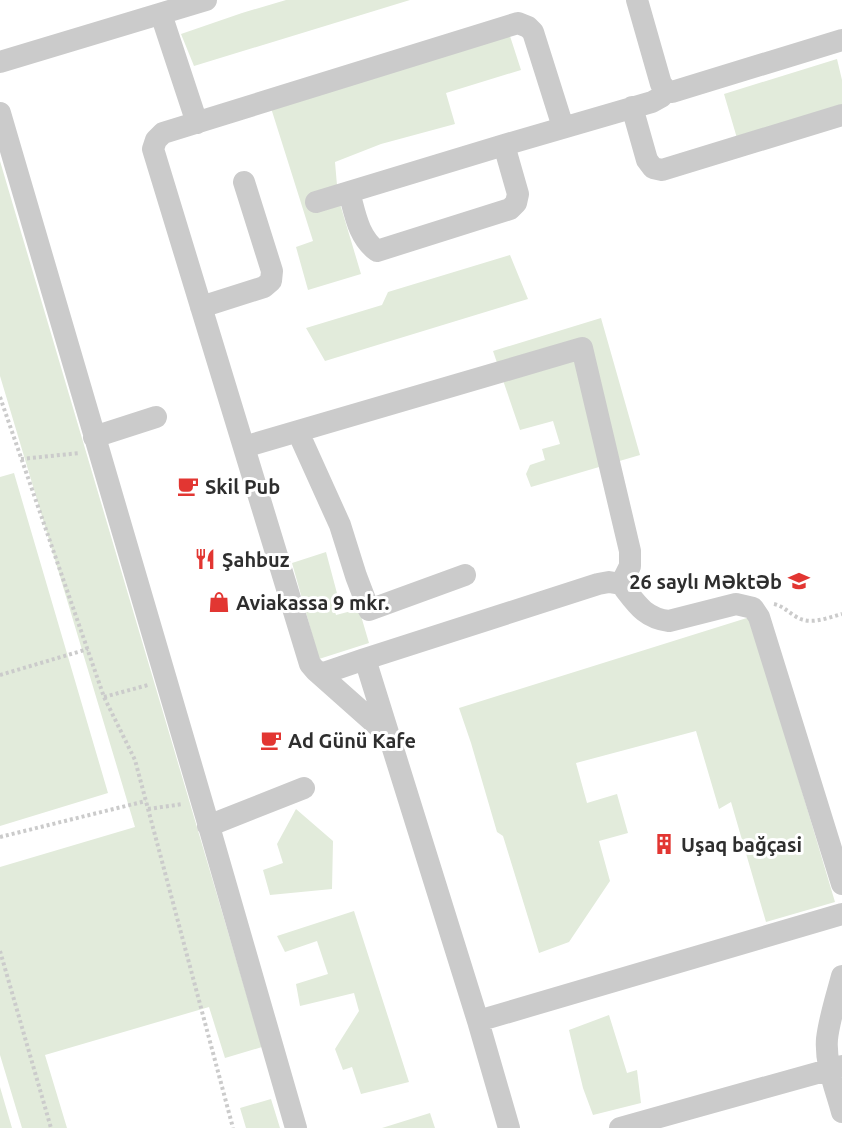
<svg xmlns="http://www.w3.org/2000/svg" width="842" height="1128" viewBox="0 0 842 1128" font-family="Ubuntu,sans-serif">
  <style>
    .green { fill: #e2ebdb }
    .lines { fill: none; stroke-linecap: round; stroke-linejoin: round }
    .path { stroke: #cbcbcb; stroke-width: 4; stroke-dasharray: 3 3; stroke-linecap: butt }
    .minor { stroke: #cbcbcb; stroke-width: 22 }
    .labels { text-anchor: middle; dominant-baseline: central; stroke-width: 6; stroke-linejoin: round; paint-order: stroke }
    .poi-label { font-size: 20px; font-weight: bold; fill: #2e2e2e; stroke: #fff; text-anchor: start }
  </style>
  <rect width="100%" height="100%" fill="#fff"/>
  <path class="green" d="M 286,0 L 410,0 L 194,66 L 181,34 L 242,13 Z
    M 509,33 L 521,70 L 446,93 L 455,124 L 381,144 L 335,162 L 338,197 L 361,274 L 308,290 L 296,247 L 313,241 L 271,108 Z
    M 837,59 L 842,80 L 842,107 L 739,145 L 724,94 Z
    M 0,161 L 262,1047 L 225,1058 L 209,1007 L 45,1055 L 67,1128 L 22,1128 L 0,1055 L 0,867 L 135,827 L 0,376 Z
    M 510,255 L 528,299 L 325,361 L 306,328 L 382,305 L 388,292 Z
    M 601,318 L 640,455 L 531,487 L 526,474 L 530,465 L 545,460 L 542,449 L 560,444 L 553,421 L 520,430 L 493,351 Z
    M 14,473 L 108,793 L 0,826 L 0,477 Z
    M 326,552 L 338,597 L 331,599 L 336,615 L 359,609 L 369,643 L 319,659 L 292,563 Z
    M 750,617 L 835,902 L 766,922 L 731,802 L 719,809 L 696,731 L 576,763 L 587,803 L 617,794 L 628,833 L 599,841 L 610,881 L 569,942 L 539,953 L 503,836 L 497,832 L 471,743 L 459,708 Z
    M 296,809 L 333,841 L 332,889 L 270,895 L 263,870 L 283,863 L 277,844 Z
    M 354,911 L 409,1082 L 361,1094 L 352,1067 L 343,1070 L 335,1049 L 359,1011 L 354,993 L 300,1006 L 296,984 L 328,974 L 317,941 L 285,952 L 277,936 Z
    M 609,1015 L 627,1073 L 637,1070 L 641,1103 L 593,1115 L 583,1088 L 569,1030 Z
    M 0,1087 L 12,1128 L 0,1128 Z
    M 271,1099 L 280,1128 L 246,1128 L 240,1108 Z
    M 430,1113 L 435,1128 L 382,1128 Z"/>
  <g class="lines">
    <path class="path" d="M 0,397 L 104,697 L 135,760 L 233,1128
      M 21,459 L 80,453
      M 774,604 C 783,606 788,612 795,616 C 809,626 826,618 842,614
      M 0,675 L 88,649
      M 104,697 L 148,685
      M 148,809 L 183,804
      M 0,837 L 146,801
      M 0,951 L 51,1128"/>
    <path class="minor" d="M 637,0 L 661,84 L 667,91 L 672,92 L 842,40
      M 161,14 L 197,123
      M 0,62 L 206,0
      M 632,107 L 647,160 L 653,168 L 662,170 L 842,115
      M 0,113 L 206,816 L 296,1128
      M 349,192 C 355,213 358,237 377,251 L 510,209 L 516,203 L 518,194 L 504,145
      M 316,202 L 504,145 L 652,102 L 661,97 L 667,91
      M 201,307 L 264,287 L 271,281 L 272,271 L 244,182
      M 298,432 L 340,525 L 356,576 L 369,610 L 465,575
      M 94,437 L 156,417
      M 244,447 L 582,348 L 630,551 L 630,566 L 621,584
      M 365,659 L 598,584 L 609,582 L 621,584 C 636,603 644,618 669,621 L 736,604 L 753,608 L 759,617 L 842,884
      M 316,671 L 388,735
      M 208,826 L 304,788
      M 842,976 C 837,995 829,1020 827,1039 C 825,1064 836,1089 842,1112
      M 478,1021 L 365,659 L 324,673 L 316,671 L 310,664 L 153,149 L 156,140 L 163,133 L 518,23 L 528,27 L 533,32 L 563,127
      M 509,1128 L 478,1021 L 842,914
      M 620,1128 L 842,1066"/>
  </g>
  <defs>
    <symbol id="cafe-bare" viewBox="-9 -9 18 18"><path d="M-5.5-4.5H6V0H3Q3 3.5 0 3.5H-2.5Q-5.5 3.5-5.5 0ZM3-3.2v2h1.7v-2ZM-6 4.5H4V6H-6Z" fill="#e23632" stroke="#fff" stroke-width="2.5" paint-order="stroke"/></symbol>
    <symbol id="restaurant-bare" viewBox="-9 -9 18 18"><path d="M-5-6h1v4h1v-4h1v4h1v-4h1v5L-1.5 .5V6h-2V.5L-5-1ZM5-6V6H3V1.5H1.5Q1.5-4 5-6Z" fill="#e23632" stroke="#fff" stroke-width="2.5" paint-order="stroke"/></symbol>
    <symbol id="school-bare" viewBox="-9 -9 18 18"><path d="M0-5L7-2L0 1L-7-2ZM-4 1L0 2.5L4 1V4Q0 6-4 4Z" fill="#e23632" stroke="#fff" stroke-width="2.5" paint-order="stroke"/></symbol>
    <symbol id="shop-bare" viewBox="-9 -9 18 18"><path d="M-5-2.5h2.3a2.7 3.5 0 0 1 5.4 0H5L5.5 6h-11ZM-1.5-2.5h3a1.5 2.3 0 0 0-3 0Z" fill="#e23632" stroke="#fff" stroke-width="2.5" paint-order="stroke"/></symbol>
    <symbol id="building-bare" viewBox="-9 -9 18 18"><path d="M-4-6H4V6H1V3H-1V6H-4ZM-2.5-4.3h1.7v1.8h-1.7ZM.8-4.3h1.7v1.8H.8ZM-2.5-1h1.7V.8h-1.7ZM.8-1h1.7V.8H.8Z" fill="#e23632" stroke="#fff" stroke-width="2.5" paint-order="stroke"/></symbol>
  </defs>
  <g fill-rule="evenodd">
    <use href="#cafe-bare" x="173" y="471" width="30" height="30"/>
    <use href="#restaurant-bare" x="190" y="544" width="30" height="30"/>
    <use href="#school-bare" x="784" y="566" width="30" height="30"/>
    <use href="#shop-bare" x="204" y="587" width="30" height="30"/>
    <use href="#cafe-bare" x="256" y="725" width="30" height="30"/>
    <use href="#building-bare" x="649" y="829" width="30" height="30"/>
  </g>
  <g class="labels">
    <g class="poi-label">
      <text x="205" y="486">Skil Pub</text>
      <text x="222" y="559">Şahbuz</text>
      <text x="782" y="581" text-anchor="end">26 saylı Məktəb</text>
      <text x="236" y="602">Aviakassa 9 mkr.</text>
      <text x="288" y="740">Ad Günü Kafe</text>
      <text x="681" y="844">Uşaq bağçasi</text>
    </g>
  </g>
</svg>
